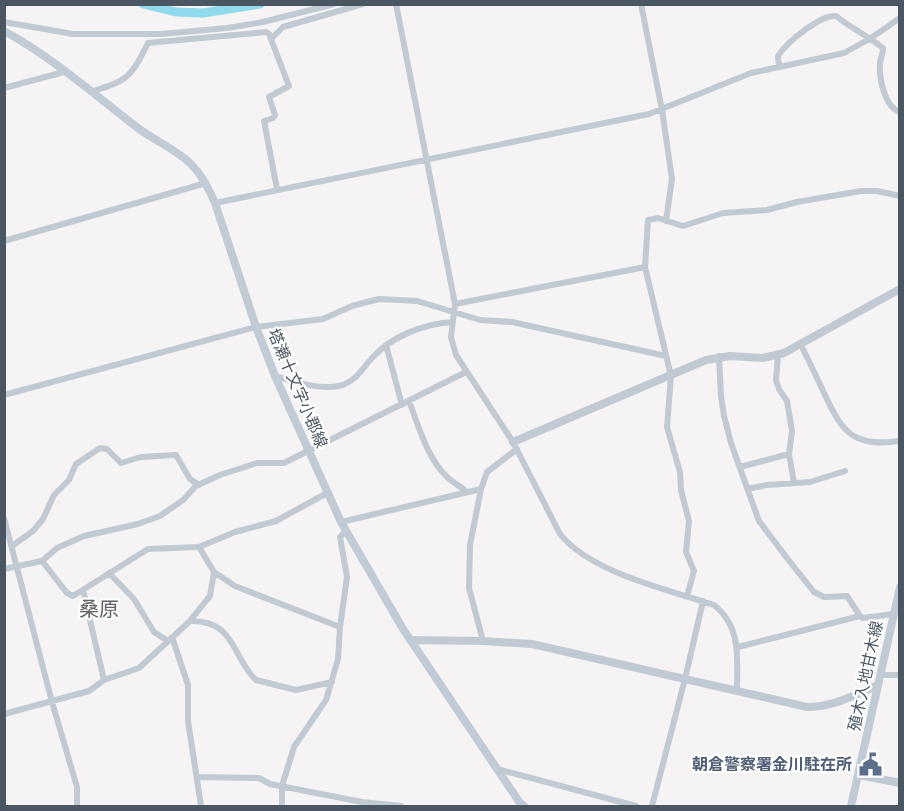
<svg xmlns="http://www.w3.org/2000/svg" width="904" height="811" viewBox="0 0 904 811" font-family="'PT Sans Narrow','Noto Sans JP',sans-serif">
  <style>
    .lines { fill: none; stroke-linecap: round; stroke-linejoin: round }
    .river { stroke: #90daee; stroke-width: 9 }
    .minor { stroke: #c1cad2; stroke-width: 6 }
    .tertiary { stroke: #c1cad2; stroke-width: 8 }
    .secondary { stroke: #c1cbd6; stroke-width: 8 }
    .labels { text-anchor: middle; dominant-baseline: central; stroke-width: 4.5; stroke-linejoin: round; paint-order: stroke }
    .street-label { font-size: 16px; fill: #4a5661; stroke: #fff }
    .service-label { font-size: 16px; font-weight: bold; fill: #4e5e75; stroke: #fff; text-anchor: end }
    .quarter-label { font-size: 20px; fill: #5f6368; stroke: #fff }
  </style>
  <rect width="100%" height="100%" fill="#f5f3f3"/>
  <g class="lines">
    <path class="river" d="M 143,4 L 176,12 L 203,13 L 260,4"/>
    <path class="minor" d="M 396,4 L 455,304 L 451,337 L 456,355 L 513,442 L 560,534 C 591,573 667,589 714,605 C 742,627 737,659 737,691
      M 641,4 L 662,110 L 672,179 L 666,221
      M 4,22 L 73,34 L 161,34 L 227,28 L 263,22 L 334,4
      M 272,38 L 283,27 L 363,4
      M 779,67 L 778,56 C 786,43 821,14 836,16 C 851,28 868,36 883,48 C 883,54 881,57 880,63 C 879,77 884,107 900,112
      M 4,88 L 64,72
      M 91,92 C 128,80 130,79 148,43 L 266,32 L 269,34 L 289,86 L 269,97 L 275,115 L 273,118 L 264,121 L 277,189
      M 215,203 L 649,114 L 751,73 L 844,53 L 871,38 L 900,18
      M 4,241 L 206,183
      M 455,304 L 645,267
      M 386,345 L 402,405
      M 801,345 C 809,361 817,378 825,395 C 843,434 854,447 900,441
      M 778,355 L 776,380 L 779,389 L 787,401 L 792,431 L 789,454 L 794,483
      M 719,356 L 721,396 L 724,416 L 731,443 L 755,510 L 759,521 L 787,558 L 814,592 L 824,597 L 847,596 L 860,616
      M 275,376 C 295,382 322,391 343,385 C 357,380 363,367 373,357 C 392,336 424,324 452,322
      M 4,395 L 256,327 L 323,319 L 352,306 L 379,299 L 417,301 L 480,320 L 512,322 L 666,356
      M 409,401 C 419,427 427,458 448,478 C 454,483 461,487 467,492
      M 740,467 L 789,454
      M 747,489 L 767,485 L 810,482 L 845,471
      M 4,518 L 52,702 L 77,787 L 77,806
      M 341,522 L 481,489
      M 12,546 L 33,531 L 43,519 L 54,495 L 69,480 L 76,464 L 100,448 L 107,449 L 121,463 L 141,457 L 176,455 L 190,479 L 199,485
      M 199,547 L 214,572 L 235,586 L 340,627
      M 42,561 L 67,593 L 73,596 L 148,549 L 199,547 L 235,532 L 276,521 L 327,493
      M 4,569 L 42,561 L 57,548 L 84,536 L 138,524 L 160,516 L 183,500 L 196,486 L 220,475 L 257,463 L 284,463 L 466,372
      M 109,573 L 134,599 L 154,632 L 168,641
      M 83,590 L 104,680
      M 687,596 L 694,571 L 686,552 L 689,521 L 681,490 L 680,472 L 667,427 L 671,376 L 645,267 L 648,220 L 658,218 L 683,226 L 723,213 L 767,210 L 797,202 L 861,191 L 877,191 L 900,196
      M 190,621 C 236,620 232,658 256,680 L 296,690 L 332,682
      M 172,637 L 188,685 L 188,721 L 201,806
      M 483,641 L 469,588 L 470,545 L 481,489 L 487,472 L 517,449
      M 738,647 L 860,616 L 863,618 L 893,614
      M 882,675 L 900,675
      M 4,714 L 89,691 L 104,680 L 139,668 L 190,621 L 201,607 L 210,596 L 214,572
      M 497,769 L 636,806
      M 198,777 L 259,778 L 270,784 L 362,802 L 401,806
      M 282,806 L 282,786 L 294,747 L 326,700 L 338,659 L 340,627 L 347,577 L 340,537 L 346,531
      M 652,806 L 685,679 L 703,601"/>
    <path class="tertiary" d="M 513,442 L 706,360 L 730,356 L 763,358 L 784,353 L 900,289
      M 411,640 L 483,641 L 532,644 L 807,707 C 833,707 855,695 878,685
      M 859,775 L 900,783"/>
    <path class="secondary" d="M 4,31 C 52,57 95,95 138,128 C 155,141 176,149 191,164 C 202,175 209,189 215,203 L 256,327 L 275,376 L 341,522 L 403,629 L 520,803 L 524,806
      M 851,806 L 900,587"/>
  </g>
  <defs>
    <symbol id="civic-bare" viewBox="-9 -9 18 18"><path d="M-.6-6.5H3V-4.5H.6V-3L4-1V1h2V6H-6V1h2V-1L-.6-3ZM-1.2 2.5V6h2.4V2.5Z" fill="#5c6f8a" stroke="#fff" stroke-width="2.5" paint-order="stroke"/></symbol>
  </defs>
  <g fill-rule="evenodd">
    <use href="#civic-bare" x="854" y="748" width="33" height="33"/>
  </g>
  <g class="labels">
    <g class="street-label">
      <text transform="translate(298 388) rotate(67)">塔瀬十文字小郡線</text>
      <text transform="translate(865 676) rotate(-78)">殖木入地甘木線</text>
    </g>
    <g class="service-label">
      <text x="852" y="764">朝倉警察署金川駐在所</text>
    </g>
    <g class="quarter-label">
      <text x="99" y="609">桑原</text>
    </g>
  </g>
  <rect width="904" height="811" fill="none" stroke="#4a5661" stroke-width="12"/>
</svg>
